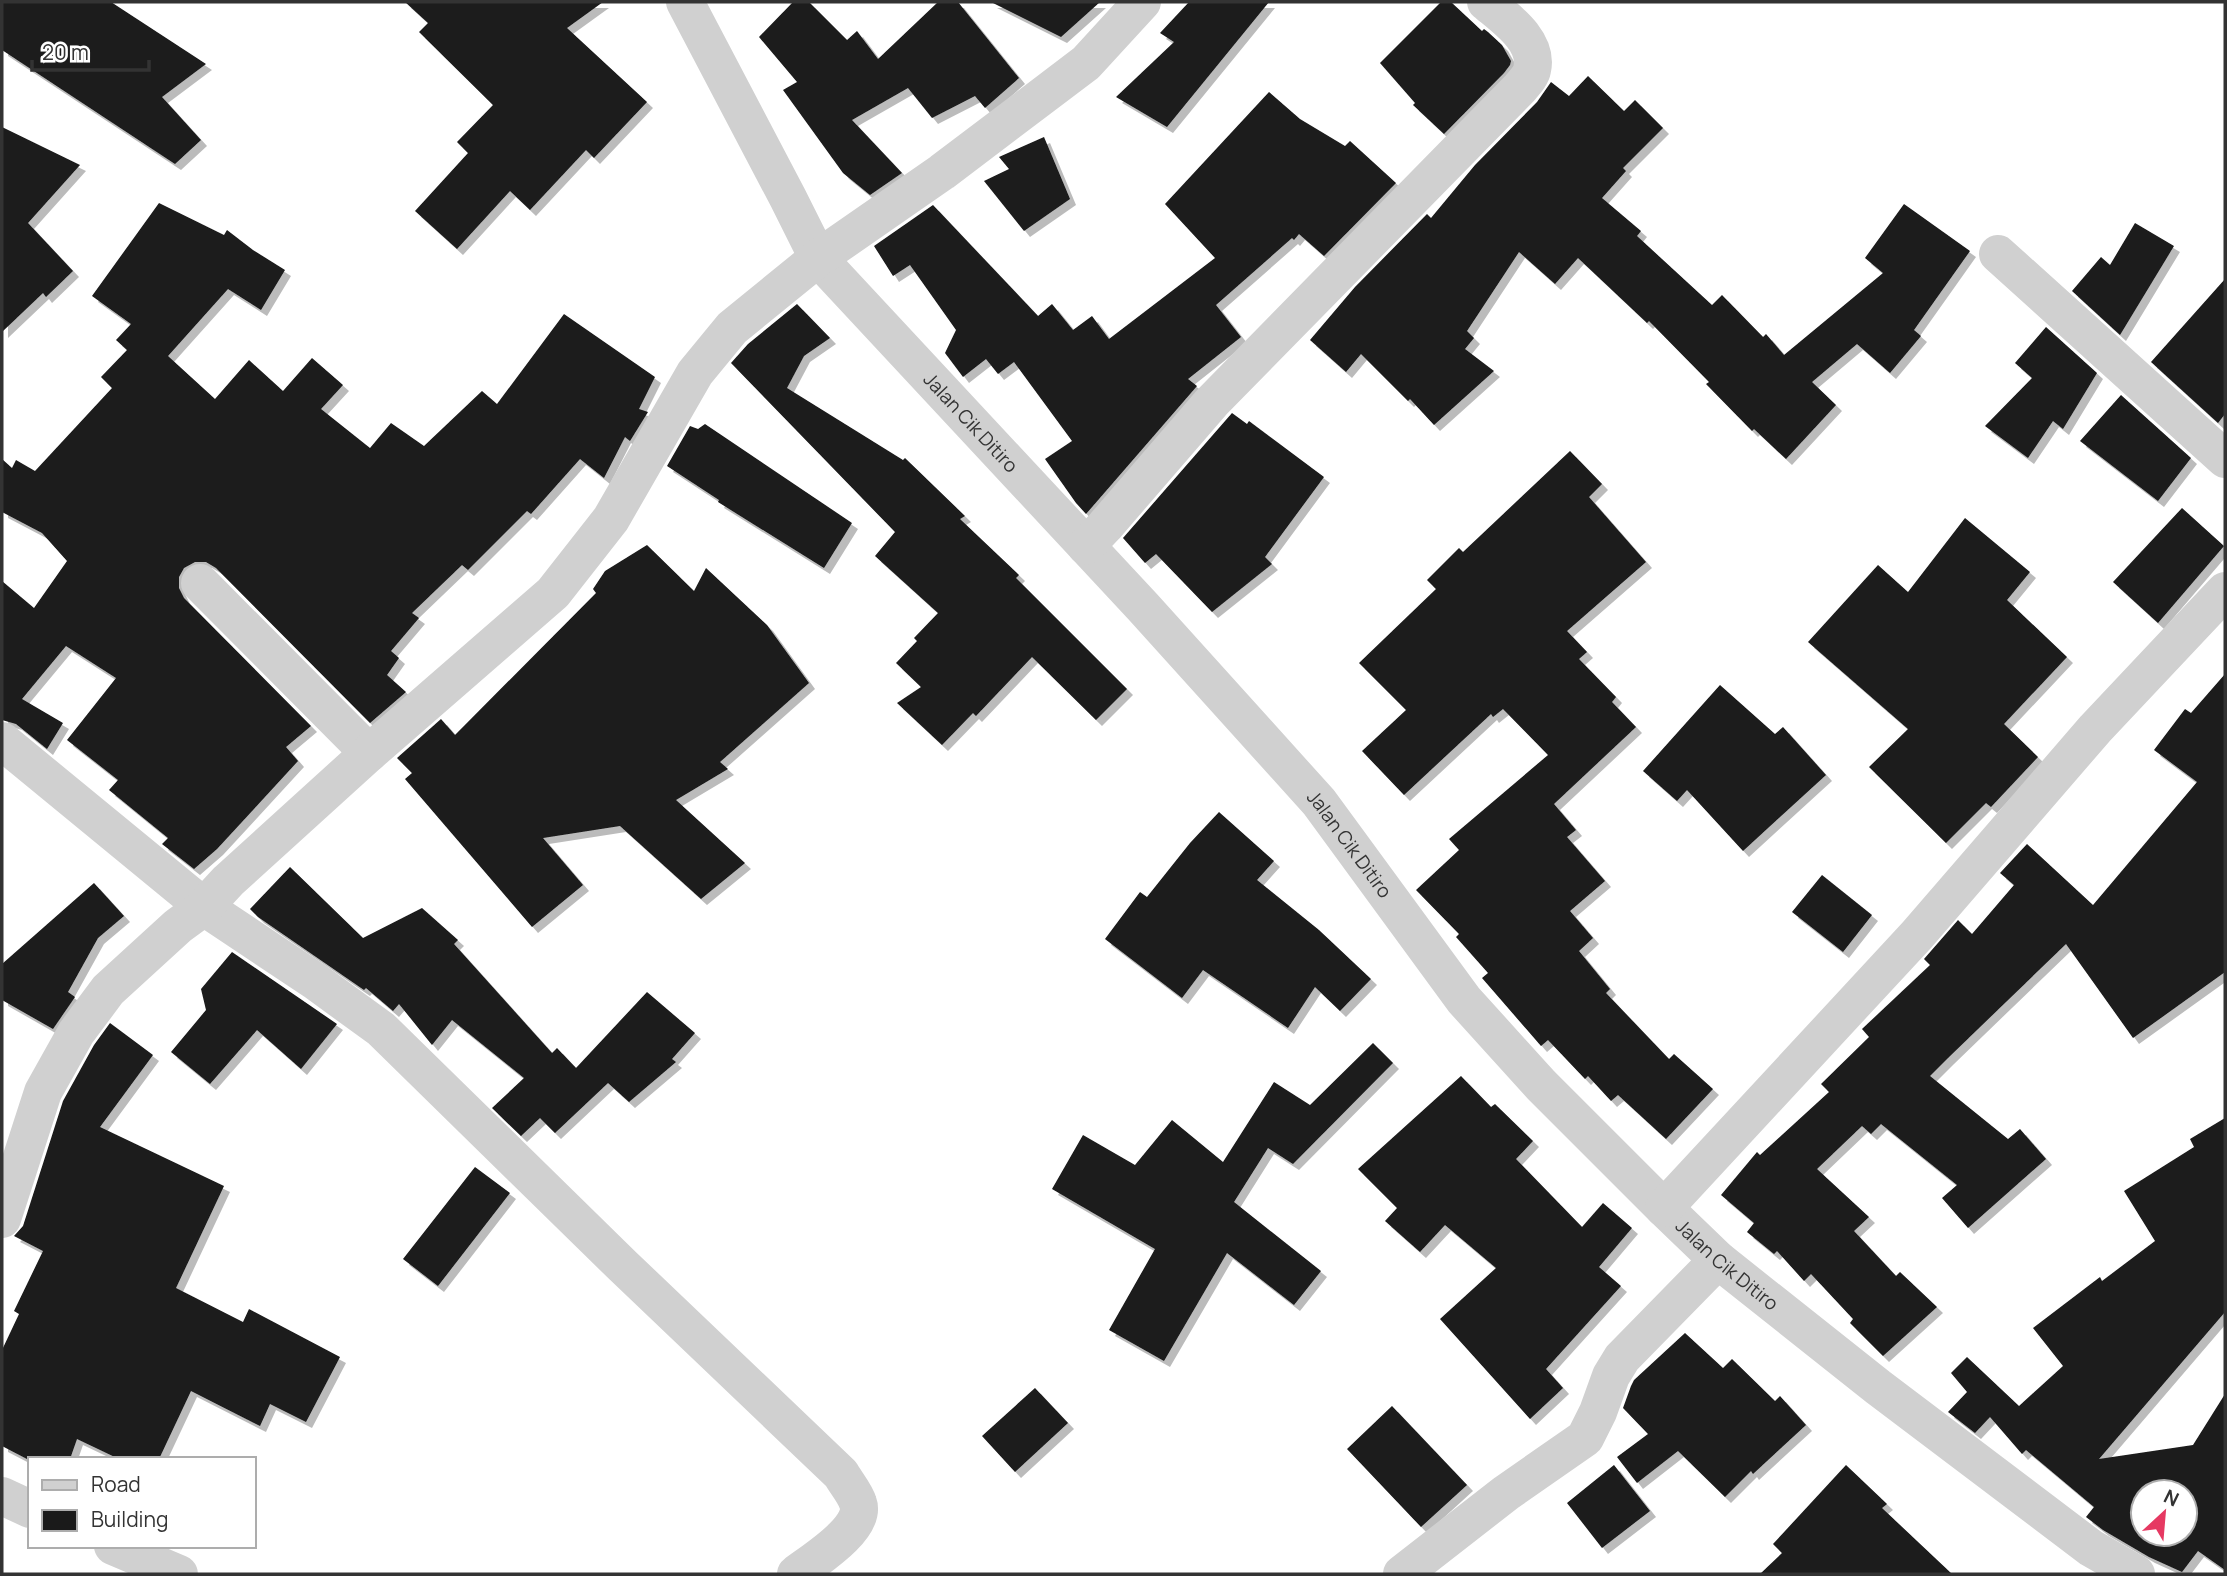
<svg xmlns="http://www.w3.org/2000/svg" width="2227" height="1576" viewBox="0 0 2227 1576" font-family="Manrope,sans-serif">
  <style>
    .building { fill: #1a1a1a; fill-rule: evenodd; filter: url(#shadow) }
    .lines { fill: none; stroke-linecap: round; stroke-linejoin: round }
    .street { stroke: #d0d0d0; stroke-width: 38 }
    .labels { text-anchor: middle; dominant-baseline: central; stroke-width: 7; stroke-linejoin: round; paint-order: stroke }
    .street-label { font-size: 19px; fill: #333; stroke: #fff }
  </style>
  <defs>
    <filter id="shadow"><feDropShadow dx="6" dy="6" stdDeviation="0" flood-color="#0004"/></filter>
  </defs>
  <rect width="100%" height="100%" fill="#fff"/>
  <path class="building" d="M 2,2 L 111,2 L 206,64 L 162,97 L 201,140 L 175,164 L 2,50 Z
    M 405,2 L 603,2 L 567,28 L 647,102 L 594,158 L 586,150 L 530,210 L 510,191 L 457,249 L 415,211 L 468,153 L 457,142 L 493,105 L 419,32 L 428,23 Z
    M 793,2 L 809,2 L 847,40 L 857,31 L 878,59 L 938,2 L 958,2 L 1019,78 L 985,108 L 975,96 L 932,118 L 908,88 L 852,120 L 902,173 L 870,195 L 843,173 L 783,90 L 797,82 L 759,37 Z
    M 991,2 L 1100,2 L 1061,37 Z
    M 1189,2 L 1269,2 L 1167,127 L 1116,97 L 1174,42 L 1160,33 Z
    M 1441,2 L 1451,2 L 1482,31 L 1484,29 L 1488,32 L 1502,45 L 1511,61 L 1510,65 L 1504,73 L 1444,134 L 1413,105 L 1415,103 L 1380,63 Z
    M 1588,76 L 1624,111 L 1635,100 L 1663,128 L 1623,168 L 1626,171 L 1602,198 L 1641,231 L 1637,236 L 1712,305 L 1722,295 L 1763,337 L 1766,334 L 1784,355 L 1883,273 L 1865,258 L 1904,204 L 1970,251 L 1914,330 L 1921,336 L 1890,373 L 1857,344 L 1812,382 L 1836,405 L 1786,459 L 1754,429 L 1752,431 L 1706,384 L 1709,382 L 1649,321 L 1647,323 L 1578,258 L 1555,284 L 1519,252 L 1467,331 L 1474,338 L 1465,349 L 1494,371 L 1434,425 L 1410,399 L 1408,401 L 1361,354 L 1346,372 L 1310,340 L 1355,287 L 1427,214 L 1431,218 L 1475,165 L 1537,102 L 1551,82 L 1569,96 Z
    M 1269,92 L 1300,119 L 1345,146 L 1350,141 L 1396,183 L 1324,256 L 1299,234 L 1294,240 L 1292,238 L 1216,305 L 1241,337 L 1188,379 L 1197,386 L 1086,514 L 1076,503 L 1045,459 L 1072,441 L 1014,362 L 998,374 L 986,359 L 963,377 L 945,353 L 956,330 L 910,265 L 893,276 L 874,246 L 933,205 L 1038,316 L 1052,304 L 1073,330 L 1092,316 L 1109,339 L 1215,258 L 1165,204 Z
    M 2,127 L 80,165 L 28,223 L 73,271 L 46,297 L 43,293 L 2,332 Z
    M 1044,137 L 1070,199 L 1024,231 L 984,181 L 1009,169 L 999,157 Z
    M 159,203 L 224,235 L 227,230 L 253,250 L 285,270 L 261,310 L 228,289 L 168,356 L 215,399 L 249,360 L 283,391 L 312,358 L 343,385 L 321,409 L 370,448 L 391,423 L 424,446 L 482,391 L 497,404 L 564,314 L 655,377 L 639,409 L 648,412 L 630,441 L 625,437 L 604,478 L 580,459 L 531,514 L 527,511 L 468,570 L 462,565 L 412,613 L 419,618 L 391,651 L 399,658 L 387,675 L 406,692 L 370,723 L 216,568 L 206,562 L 195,562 L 184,568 L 179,577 L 179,588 L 184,598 L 311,726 L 286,747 L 298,761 L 217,849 L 194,869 L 162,844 L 168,838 L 109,790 L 118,780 L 67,740 L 116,678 L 66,646 L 22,699 L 63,723 L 47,749 L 16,724 L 2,720 L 2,581 L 34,608 L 67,561 L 42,533 L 2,512 L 2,459 L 12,468 L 16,460 L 35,471 L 112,388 L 101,377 L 127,350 L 116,340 L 131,324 L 92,296 Z
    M 2135,223 L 2174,246 L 2120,335 L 2072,291 L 2101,257 L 2110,265 Z
    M 2225,279 L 2225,414 L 2218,423 L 2151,362 Z
    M 797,304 L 830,338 L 804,356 L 787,388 L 903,460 L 905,458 L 965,516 L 960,519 L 1019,575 L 1016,578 L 1127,689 L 1096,720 L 1032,657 L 976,716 L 973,713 L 942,745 L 897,703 L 921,687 L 896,663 L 917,641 L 914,638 L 938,613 L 875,556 L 895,532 L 731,363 L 748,344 Z
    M 2046,327 L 2097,373 L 2063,429 L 2053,421 L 2028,458 L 1985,426 L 2032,378 L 2015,363 Z
    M 2121,395 L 2191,458 L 2158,501 L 2080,441 Z
    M 1232,413 L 1247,424 L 1249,421 L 1324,477 L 1265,557 L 1272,564 L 1212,612 L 1156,554 L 1145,563 L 1123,538 Z
    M 705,424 L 852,523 L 824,568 L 718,502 L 719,500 L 667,466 L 690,426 L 698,429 Z
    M 1570,451 L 1602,484 L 1589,497 L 1646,562 L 1567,631 L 1587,652 L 1579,659 L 1616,697 L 1612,702 L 1636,727 L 1554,804 L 1576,830 L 1567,837 L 1605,881 L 1570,911 L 1593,938 L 1579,951 L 1610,989 L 1606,993 L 1669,1059 L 1674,1054 L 1713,1089 L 1666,1139 L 1618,1095 L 1611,1101 L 1588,1076 L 1585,1079 L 1548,1040 L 1541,1046 L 1482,978 L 1488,973 L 1456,937 L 1459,934 L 1416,890 L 1459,850 L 1449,839 L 1548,755 L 1503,709 L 1493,717 L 1491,714 L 1404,795 L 1362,751 L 1406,710 L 1359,663 L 1436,589 L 1427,580 L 1459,548 L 1463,552 Z
    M 2182,508 L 2224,546 L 2158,623 L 2113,582 Z
    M 1965,518 L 2030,572 L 2007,600 L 2067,657 L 2004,724 L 2038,757 L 1991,807 L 1986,803 L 1946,843 L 1869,767 L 1908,729 L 1808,642 L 1878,565 L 1908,592 Z
    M 647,545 L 694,591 L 706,568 L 767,625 L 809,683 L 720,762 L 728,769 L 676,800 L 745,863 L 701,899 L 620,826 L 543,838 L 583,885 L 532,927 L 405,779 L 412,773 L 397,758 L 441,719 L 455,735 L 596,593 L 593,589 L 605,571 Z
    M 2225,674 L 2225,972 L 2133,1038 L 2066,944 L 1948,1058 L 1930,1076 L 2008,1139 L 2020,1129 L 2046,1159 L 1968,1228 L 1942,1198 L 1957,1185 L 1881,1124 L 1871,1134 L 1862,1126 L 1817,1169 L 1869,1217 L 1854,1231 L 1896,1276 L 1900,1272 L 1937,1307 L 1883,1356 L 1850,1323 L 1853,1319 L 1811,1274 L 1804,1281 L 1777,1251 L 1774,1254 L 1747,1232 L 1754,1223 L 1721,1195 L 1757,1152 L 1760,1155 L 1829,1092 L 1821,1084 L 1869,1037 L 1862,1029 L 1930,965 L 1924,959 L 1958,920 L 1972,934 L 2014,885 L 2000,873 L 2027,844 L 2093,905 L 2197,782 L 2154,750 L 2185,709 L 2191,713 Z
    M 1720,685 L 1775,734 L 1783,727 L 1826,775 L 1743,851 L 1687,790 L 1677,801 L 1643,771 Z
    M 1219,812 L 1274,861 L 1257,880 L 1319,930 L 1371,979 L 1340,1011 L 1315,987 L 1288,1028 L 1203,970 L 1182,998 L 1105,939 L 1140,892 L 1147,897 L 1190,843 Z
    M 290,867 L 363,938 L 422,908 L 458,940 L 454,944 L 552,1053 L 557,1048 L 576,1068 L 647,992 L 695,1033 L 672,1059 L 676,1062 L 629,1102 L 608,1083 L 555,1133 L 540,1118 L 521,1136 L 492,1108 L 524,1078 L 452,1020 L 432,1045 L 399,1004 L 393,1011 L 366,988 L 364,990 L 258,917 L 250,909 Z
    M 1822,875 L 1872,915 L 1843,952 L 1792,912 Z
    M 94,883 L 124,916 L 98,938 L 68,992 L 75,997 L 53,1029 L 2,1000 L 2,964 Z
    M 232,952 L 337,1024 L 301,1069 L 257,1030 L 210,1084 L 171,1052 L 206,1010 L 201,989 Z
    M 110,1023 L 153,1055 L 100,1127 L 224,1186 L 176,1288 L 243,1322 L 249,1309 L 340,1357 L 306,1422 L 270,1404 L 260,1426 L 191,1391 L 159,1459 L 119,1459 L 77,1439 L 70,1459 L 27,1459 L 2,1446 L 2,1350 L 19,1314 L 14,1311 L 43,1251 L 14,1236 L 23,1226 L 63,1101 L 94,1045 Z
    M 1373,1043 L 1393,1063 L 1293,1164 L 1268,1148 L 1234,1202 L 1321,1271 L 1294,1305 L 1227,1253 L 1164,1361 L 1109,1330 L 1155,1249 L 1052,1189 L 1083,1135 L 1135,1165 L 1172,1120 L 1223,1162 L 1274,1082 L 1310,1105 Z
    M 1461,1076 L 1491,1107 L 1495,1104 L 1533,1141 L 1516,1159 L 1582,1227 L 1603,1203 L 1632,1228 L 1599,1267 L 1621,1286 L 1546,1369 L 1563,1388 L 1530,1419 L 1440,1319 L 1496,1268 L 1445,1225 L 1420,1252 L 1385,1221 L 1397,1208 L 1358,1169 Z
    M 2225,1118 L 2225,1312 L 2099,1459 L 2193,1445 L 2225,1394 L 2225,1570 L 2198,1551 L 2182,1572 L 2149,1557 L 2103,1530 L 2086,1517 L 2094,1507 L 2026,1450 L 2022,1454 L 1990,1417 L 1975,1433 L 1948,1412 L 1967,1392 L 1951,1373 L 1967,1357 L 2019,1406 L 2063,1366 L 2033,1328 L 2100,1277 L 2102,1281 L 2155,1241 L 2124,1191 L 2194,1147 L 2190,1139 ZM 2143,1492 L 2185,1492 L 2185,1534 L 2143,1534 Z
    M 475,1167 L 510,1193 L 438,1286 L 403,1259 Z
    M 1685,1333 L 1723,1368 L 1732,1359 L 1775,1401 L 1780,1396 L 1806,1425 L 1753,1474 L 1751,1471 L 1725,1497 L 1678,1451 L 1637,1483 L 1617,1457 L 1648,1434 L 1623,1408 L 1631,1386 L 1634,1380 Z
    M 1035,1388 L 1068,1423 L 1015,1472 L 982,1436 Z
    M 1392,1406 L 1467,1485 L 1421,1527 L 1347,1449 Z
    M 1614,1465 L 1650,1511 L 1602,1548 L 1567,1503 Z
    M 1846,1465 L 1887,1504 L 1882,1508 L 1952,1574 L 1760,1574 L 1782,1553 L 1773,1544 Z"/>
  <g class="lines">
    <g class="street">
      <path id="s1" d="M 685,2 L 788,198 L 818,258 L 1143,607 L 1319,802 L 1464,1000 L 1541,1085 L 1664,1208 L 1718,1260 L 1878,1387 L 2091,1548 L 2136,1574"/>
      <path d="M 1998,254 L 2225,459"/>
      <path d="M 1086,546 L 1105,526 L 1212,402 L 1520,88 C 1524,83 1531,76 1532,70 C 1539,41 1505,18 1486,2"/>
      <path d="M 200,583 L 369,753"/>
      <path d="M 2,741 L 204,907 L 315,981 L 381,1029 L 623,1266 L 841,1474 C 846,1483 855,1493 858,1503 C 867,1528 813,1561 796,1574"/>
      <path d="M 1664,1208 L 1917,935 L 2095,729 L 2225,591"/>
      <path d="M 2,1219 L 43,1092 L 76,1033 L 108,990 L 178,926 L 204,907 L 228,881 L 369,753 L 553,593 L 611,519 L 695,373 L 732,328 L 818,258 L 942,172 L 1086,63 L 1142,2"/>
      <path d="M 2,1496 L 30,1509"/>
      <path d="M 113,1546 L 179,1574"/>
      <path d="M 1402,1574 L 1506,1493 L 1585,1438 L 1598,1412 L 1611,1376 L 1622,1358 L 1718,1260"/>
    </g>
  </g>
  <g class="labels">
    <g class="street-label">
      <text stroke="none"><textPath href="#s1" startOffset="513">Jalan Cik Ditiro</textPath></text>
      <text stroke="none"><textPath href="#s1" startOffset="1080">Jalan Cik Ditiro</textPath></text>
      <text stroke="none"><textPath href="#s1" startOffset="1647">Jalan Cik Ditiro</textPath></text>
    </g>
  </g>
  <rect width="2227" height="1576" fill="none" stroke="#333333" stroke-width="7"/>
  <rect x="28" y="1457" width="228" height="91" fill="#ffffff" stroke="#adadad" stroke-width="2"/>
  <rect x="42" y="1480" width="35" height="10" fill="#d0d0d0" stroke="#adadad" stroke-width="2"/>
  <text x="91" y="1492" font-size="21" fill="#333333">Road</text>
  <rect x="42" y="1510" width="35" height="21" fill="#1a1a1a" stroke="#adadad" stroke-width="2"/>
  <text x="91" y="1527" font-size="21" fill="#333333">Building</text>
  <g transform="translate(2164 1513) rotate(26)"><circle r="33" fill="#ffffff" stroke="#adadad" stroke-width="2"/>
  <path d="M0-5L12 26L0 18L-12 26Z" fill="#e63962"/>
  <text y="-10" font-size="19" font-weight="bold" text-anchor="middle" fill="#333333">N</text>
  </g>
  <path d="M32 60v10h117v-10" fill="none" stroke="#333333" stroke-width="3.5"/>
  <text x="42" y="60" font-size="21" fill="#333333" stroke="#ffffff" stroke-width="5" paint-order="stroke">20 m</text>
</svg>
